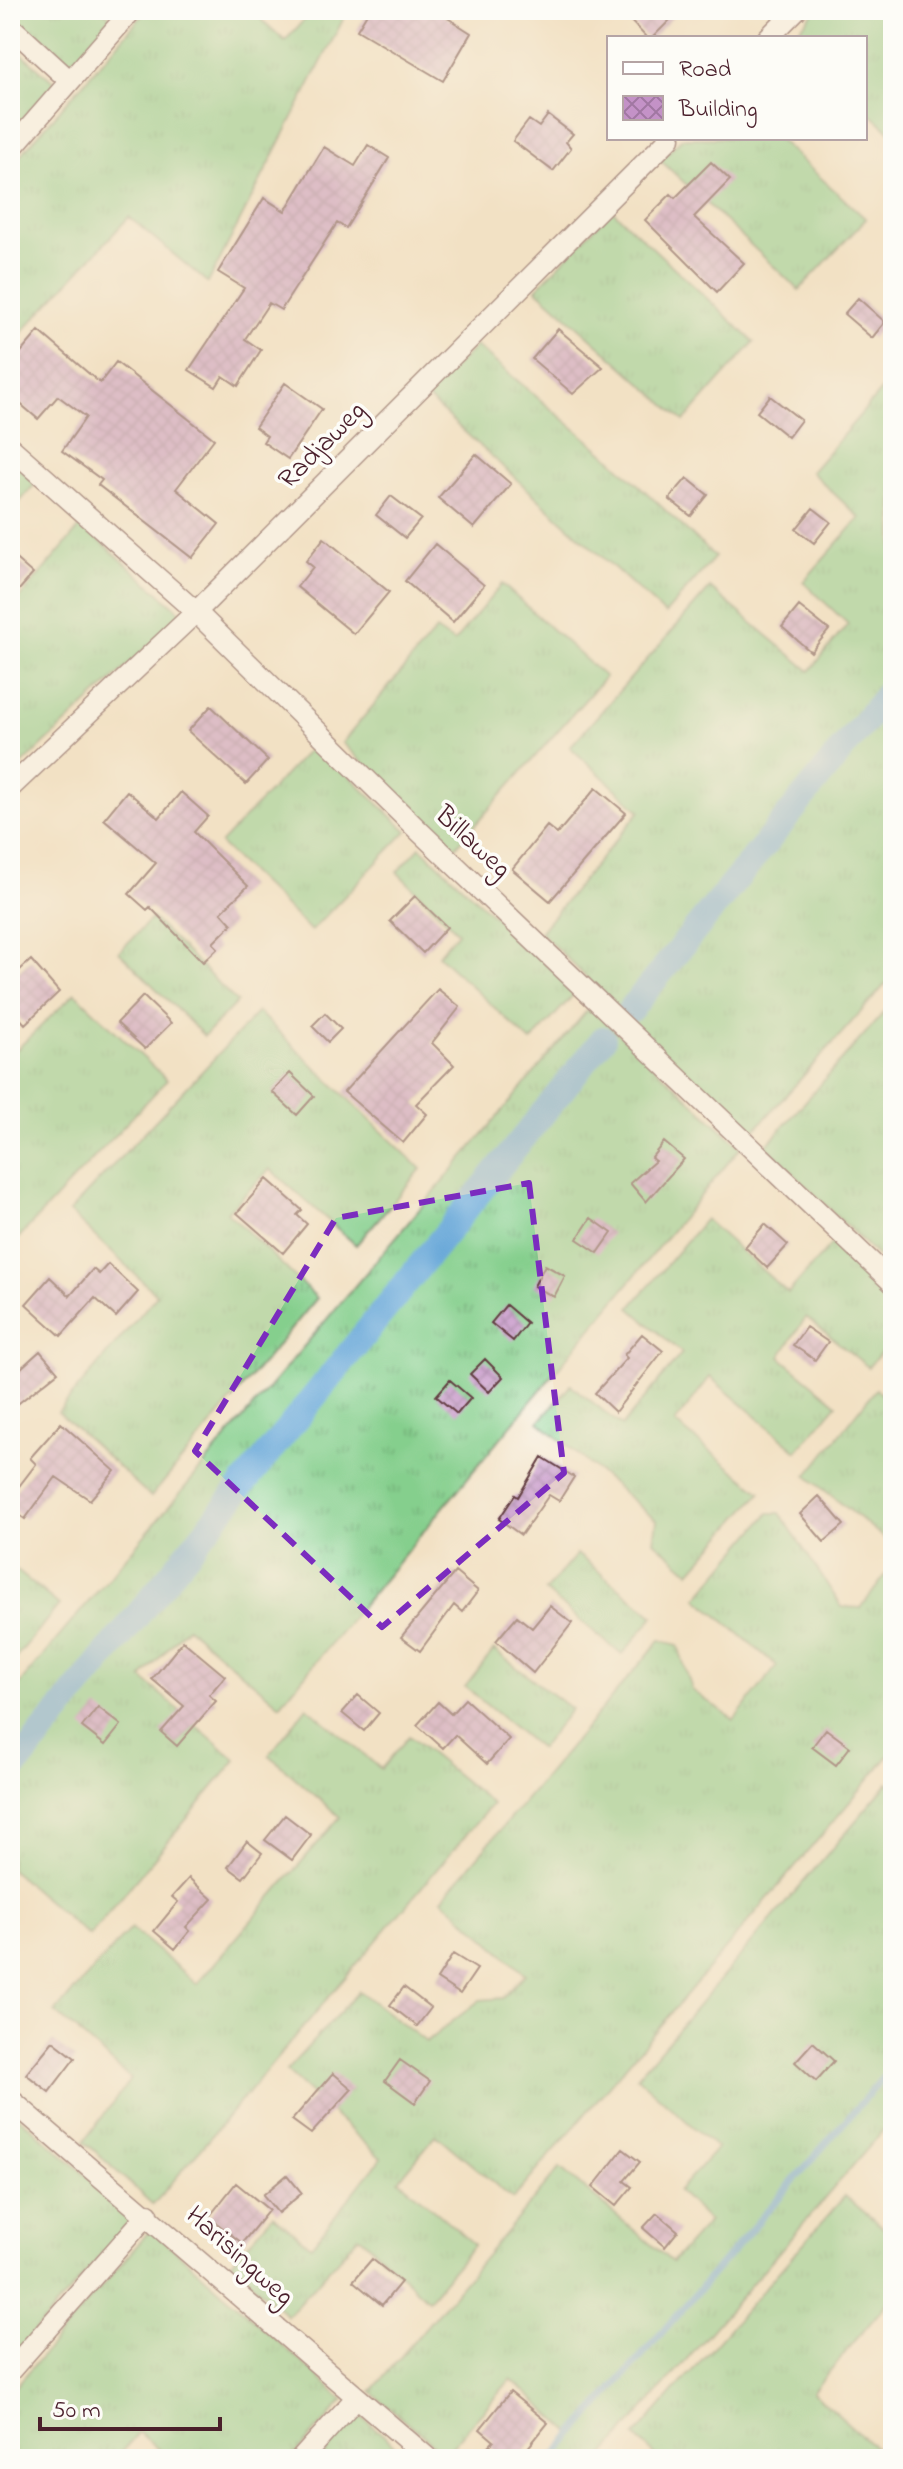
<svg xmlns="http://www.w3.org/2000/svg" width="903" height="2469" viewBox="0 0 903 2469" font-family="'Indie Flower',sans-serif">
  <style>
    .grass { fill: url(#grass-tufts); stroke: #68775c; stroke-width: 2 }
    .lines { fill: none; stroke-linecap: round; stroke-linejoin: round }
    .stream { stroke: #65a6d8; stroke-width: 7 }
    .canal { stroke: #65a6d8; stroke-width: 26 }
    .building { fill: url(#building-cross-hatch) }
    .minor-casing { stroke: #633c42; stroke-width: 23 }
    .minor { stroke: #fff; stroke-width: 20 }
    .marked { fill: none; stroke: #7b2cbf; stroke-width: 6; stroke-dasharray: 16 10; stroke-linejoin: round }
    .labels { text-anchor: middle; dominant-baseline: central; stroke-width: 7; stroke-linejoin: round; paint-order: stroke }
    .street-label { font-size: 28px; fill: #4a1f2b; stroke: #fdfcf7 }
  </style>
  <defs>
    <pattern id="grass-tufts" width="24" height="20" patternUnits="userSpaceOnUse" patternTransform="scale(2)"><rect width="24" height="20" fill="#85cf8d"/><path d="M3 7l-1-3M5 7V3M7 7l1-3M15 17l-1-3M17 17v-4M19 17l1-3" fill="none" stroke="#74b17a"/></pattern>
    <pattern id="building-cross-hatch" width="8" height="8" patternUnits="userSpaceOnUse" patternTransform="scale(2)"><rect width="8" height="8" fill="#c492c7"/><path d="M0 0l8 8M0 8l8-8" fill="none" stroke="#a177a2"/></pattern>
  </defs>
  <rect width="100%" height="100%" fill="#fdfcf7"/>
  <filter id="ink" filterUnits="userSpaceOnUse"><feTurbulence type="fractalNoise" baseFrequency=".0125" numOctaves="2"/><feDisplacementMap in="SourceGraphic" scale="16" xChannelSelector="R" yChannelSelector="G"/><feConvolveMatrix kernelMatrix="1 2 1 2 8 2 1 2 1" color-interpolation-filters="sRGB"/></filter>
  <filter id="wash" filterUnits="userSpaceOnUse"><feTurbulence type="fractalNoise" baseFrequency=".006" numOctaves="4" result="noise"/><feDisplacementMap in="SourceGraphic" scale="32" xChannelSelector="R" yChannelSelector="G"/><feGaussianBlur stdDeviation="1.8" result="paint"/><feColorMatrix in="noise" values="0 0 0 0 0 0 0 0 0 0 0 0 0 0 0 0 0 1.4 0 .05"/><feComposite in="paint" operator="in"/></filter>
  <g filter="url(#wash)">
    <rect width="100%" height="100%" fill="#f2e1c4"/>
    <path class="grass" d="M 10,10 L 103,10 L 113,19 L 70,70 L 10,15 Z
      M 147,10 L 251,10 L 285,41 L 313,10 L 348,10 L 208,283 L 129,217 L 10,345 L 10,167 Z
      M 816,10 L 893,10 L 893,134 L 865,109 L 865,38 L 791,38 Z
      M 10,43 L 55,83 L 10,135 Z
      M 682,138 L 777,138 L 866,219 L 799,290 L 660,160 Z
      M 612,210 L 754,342 L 684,421 L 536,289 Z
      M 476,346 L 611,459 L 715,557 L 665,614 L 425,396 Z
      M 893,377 L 893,976 L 753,1132 L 676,1066 L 540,932 L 640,811 L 570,747 L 710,588 L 810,671 L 848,624 L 803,582 L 860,518 L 811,472 Z
      M 10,460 L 36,483 L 10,513 Z
      M 82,525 L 183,614 L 10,776 L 10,609 Z
      M 502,584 L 605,677 L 454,849 L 342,743 L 436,630 L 454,642 Z
      M 315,743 L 407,831 L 311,931 L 220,844 Z
      M 420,847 L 576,992 L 531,1042 L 438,955 L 458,932 L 397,872 Z
      M 152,918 L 237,1002 L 204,1036 L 119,952 Z
      M 75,993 L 167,1080 L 10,1247 L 10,1056 Z
      M 893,1002 L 893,1272 L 766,1146 Z
      M 590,1007 L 741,1147 L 280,1705 L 187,1627 L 142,1678 L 236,1760 L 89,1936 L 10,1869 L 10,1695 Z
      M 258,1012 L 421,1169 L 356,1245 L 270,1169 L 227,1212 L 317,1298 L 151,1497 L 58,1412 L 157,1295 L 69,1212 Z
      M 705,1219 L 788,1293 L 835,1240 L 893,1295 L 893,1340 L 868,1367 L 806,1317 L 780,1357 L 837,1404 L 797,1451 L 710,1377 L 675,1423 L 761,1492 L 690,1572 L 654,1541 L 657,1521 L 539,1422 L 571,1385 L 622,1426 L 682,1353 L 630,1308 Z
      M 876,1389 L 893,1404 L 893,1545 L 807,1476 Z
      M 769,1513 L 780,1513 L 842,1607 L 861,1608 L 893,1565 L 893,1751 L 513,2199 L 436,2135 L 399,2180 L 474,2244 L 428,2300 L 359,2236 L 287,2316 L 231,2263 L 273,2215 L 311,2246 L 381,2158 L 286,2071 L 359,1991 L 426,2042 L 480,2000 L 503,1998 L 525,1974 L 442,1899 L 660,1640 L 678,1645 L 692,1690 L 734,1720 L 777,1666 L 697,1598 Z
      M 577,1554 L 654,1616 L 622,1655 L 545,1591 Z
      M 10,1565 L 59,1605 L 10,1665 Z
      M 494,1650 L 571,1709 L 540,1749 L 465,1687 Z
      M 307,1707 L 381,1769 L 409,1736 L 492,1804 L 153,2205 L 84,2141 L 131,2079 L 55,2012 L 131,1928 L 197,1984 L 340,1817 L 269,1755 Z
      M 888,1783 L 893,1787 L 893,2119 L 601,2459 L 552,2459 L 573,2434 L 511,2379 L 445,2454 L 371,2392 L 560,2168 L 672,2262 L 709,2221 L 678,2191 L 717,2148 L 637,2077 Z
      M 10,2109 L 135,2217 L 10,2360 Z
      M 845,2196 L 893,2236 L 893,2296 L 812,2392 L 886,2457 L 659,2459 L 635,2436 Z
      M 151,2229 L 344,2400 L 291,2459 L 169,2459 L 139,2432 L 115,2459 L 10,2459 L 10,2393 Z
      M 358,2414 L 412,2459 L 320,2459 Z"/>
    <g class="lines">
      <path class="stream" d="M 552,2459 L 893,2066"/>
      <path class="canal" d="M 630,1010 L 893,687
        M 10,1773 L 603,1039"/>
    </g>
    <g id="blocks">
      <path class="building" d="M 369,10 L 435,10 L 471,33 L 443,81 L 357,30 Z
        M 620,10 L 680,10 L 652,38 L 647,38 Z
        M 548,115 L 573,134 L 566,142 L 571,148 L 553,171 L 513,141 L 529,120 L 539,127 Z
        M 368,145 L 389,158 L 346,228 L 337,223 L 281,310 L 269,303 L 245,339 L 261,350 L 238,386 L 223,376 L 216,387 L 189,370 L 244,288 L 218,272 L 264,198 L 285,211 L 324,147 L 355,166 Z
        M 711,162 L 730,180 L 694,217 L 744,263 L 717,292 L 645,220 L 671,194 L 675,198 Z
        M 858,298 L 885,322 L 872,338 L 844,314 Z
        M 558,329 L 603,367 L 573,394 L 532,359 Z
        M 39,331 L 100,383 L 116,362 L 214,439 L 176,489 L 219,524 L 192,558 L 98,485 L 102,480 L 62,451 L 86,417 L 58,396 L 38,419 L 10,395 L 10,386 L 19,376 L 10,365 Z
        M 285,383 L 322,409 L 288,459 L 263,442 L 267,436 L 255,427 Z
        M 770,396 L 801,420 L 788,437 L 757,412 Z
        M 476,454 L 511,484 L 474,528 L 438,498 Z
        M 687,478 L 708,495 L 691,516 L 669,499 Z
        M 391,496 L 421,519 L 405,538 L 376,515 Z
        M 813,508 L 831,522 L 814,543 L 796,529 Z
        M 324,538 L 389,592 L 354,634 L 297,587 L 313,567 L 306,561 Z
        M 435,544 L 484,585 L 453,622 L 405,581 Z
        M 10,554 L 33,574 L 10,600 Z
        M 799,606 L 829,630 L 811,652 L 782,627 Z
        M 211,706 L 268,760 L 246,784 L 188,731 Z
        M 596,788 L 626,813 L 550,901 L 512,869 L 547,826 L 557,834 Z
        M 127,791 L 159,818 L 181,792 L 208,816 L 194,832 L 248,886 L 221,912 L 232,924 L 213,943 L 218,948 L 203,962 L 150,907 L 147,910 L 129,894 L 156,863 L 104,819 Z
        M 415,896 L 447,927 L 423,953 L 390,921 Z
        M 31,960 L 59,992 L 25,1024 L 10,1007 L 10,979 Z
        M 438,989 L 460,1007 L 432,1043 L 454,1065 L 416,1104 L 427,1114 L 403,1143 L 344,1092 Z
        M 143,996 L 171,1023 L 145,1049 L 117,1023 Z
        M 325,1013 L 341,1029 L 328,1042 L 312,1026 Z
        M 290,1073 L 314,1096 L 297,1115 L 272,1092 Z
        M 664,1142 L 684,1159 L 646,1202 L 630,1183 L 655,1161 L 651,1158 Z
        M 267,1179 L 302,1210 L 297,1215 L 307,1224 L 283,1253 L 237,1213 Z
        M 591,1218 L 612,1233 L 598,1253 L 577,1239 Z
        M 765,1224 L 788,1245 L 767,1268 L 745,1247 Z
        M 108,1264 L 138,1292 L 116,1317 L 95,1298 L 61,1336 L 26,1304 L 50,1277 L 70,1296 L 93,1269 L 99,1274 Z
        M 545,1265 L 565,1276 L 554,1297 L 534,1286 Z
        M 506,1305 L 527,1323 L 513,1341 L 491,1323 Z
        M 806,1327 L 828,1342 L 815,1360 L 793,1345 Z
        M 642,1334 L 663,1351 L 615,1412 L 595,1393 L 627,1358 L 624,1355 Z
        M 40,1351 L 58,1372 L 10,1410 L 10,1378 Z
        M 485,1359 L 503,1377 L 489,1392 L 470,1374 Z
        M 450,1380 L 471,1398 L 457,1414 L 436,1396 Z
        M 61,1423 L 115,1471 L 90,1500 L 56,1477 L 25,1519 L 10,1508 L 10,1498 L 36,1464 L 30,1458 Z
        M 542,1457 L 574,1477 L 559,1501 L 549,1495 L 521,1535 L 499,1519 L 515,1495 L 518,1497 Z
        M 819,1496 L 844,1525 L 824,1542 L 800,1514 Z
        M 455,1572 L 478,1591 L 462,1612 L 454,1605 L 420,1651 L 401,1637 Z
        M 550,1606 L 572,1623 L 533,1673 L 496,1641 L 517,1616 L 532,1628 Z
        M 183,1641 L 225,1676 L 209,1695 L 216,1701 L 177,1746 L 161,1732 L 184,1706 L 152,1679 Z
        M 358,1695 L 379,1713 L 364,1731 L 342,1713 Z
        M 465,1699 L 509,1739 L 487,1764 L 455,1735 L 443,1748 L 417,1725 L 438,1702 L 451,1714 Z
        M 98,1707 L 121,1725 L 105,1745 L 82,1727 Z
        M 826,1729 L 850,1747 L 836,1765 L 812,1747 Z
        M 285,1815 L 311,1835 L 292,1860 L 265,1840 Z
        M 247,1841 L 262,1853 L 243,1878 L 228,1867 Z
        M 189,1878 L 212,1899 L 186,1927 L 190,1931 L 175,1949 L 154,1931 L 178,1902 L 172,1897 Z
        M 453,1954 L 477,1969 L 460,1994 L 437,1979 Z
        M 404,1987 L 431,2008 L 417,2026 L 390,2005 Z
        M 53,2041 L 75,2058 L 49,2092 L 26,2074 Z
        M 813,2042 L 834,2061 L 816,2081 L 795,2062 Z
        M 400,2060 L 430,2081 L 415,2103 L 385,2081 Z
        M 333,2073 L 352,2089 L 311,2134 L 292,2120 Z
        M 623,2149 L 640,2162 L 624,2181 L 632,2187 L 616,2206 L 593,2187 Z
        M 287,2175 L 302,2193 L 278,2213 L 263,2195 Z
        M 236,2183 L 269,2210 L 242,2243 L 209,2217 Z
        M 657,2213 L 678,2231 L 665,2247 L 643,2228 Z
        M 372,2259 L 401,2282 L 382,2305 L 353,2281 Z
        M 510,2392 L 548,2423 L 519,2459 L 505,2459 L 489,2446 L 494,2441 L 480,2429 Z"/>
    </g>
  </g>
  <g filter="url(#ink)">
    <use href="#blocks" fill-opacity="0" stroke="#633c42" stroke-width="2"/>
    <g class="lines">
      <defs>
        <path id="minor" d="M 10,26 L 70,81
          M 768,38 L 796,10
          M 10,150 L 132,10
          M 10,447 L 196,612 L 418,830 L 893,1283
          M 10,788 L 196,612 L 670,138
          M 10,2099 L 429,2459
          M 10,2371 L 148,2214
          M 301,2459 L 356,2398"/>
      </defs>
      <use href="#minor" class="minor-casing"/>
      <use href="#minor" class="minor"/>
    </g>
  </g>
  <path d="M0 0H903V2469H0ZM 529,1183 L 564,1473 L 382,1627 L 195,1451 L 336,1218 Z" fill="#f2e1c4" fill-opacity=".55" fill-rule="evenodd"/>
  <path class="marked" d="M 529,1183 L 564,1473 L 382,1627 L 195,1451 L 336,1218 Z"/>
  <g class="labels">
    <g class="street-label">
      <text transform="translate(323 446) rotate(-45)">Radjaweg</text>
      <text transform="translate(472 843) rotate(43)">Billaweg</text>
      <text transform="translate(239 2257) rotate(42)">Harisingweg</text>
    </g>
  </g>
  <rect width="903" height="2469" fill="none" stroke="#fdfcf7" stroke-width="40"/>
  <rect x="607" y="36" width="260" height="104" fill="#fdfcf7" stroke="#b5a4a5" stroke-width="2"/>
  <rect x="623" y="62" width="40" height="12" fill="#ffffff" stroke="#b5a4a5" stroke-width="2"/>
  <text x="679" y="76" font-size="24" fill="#4a1f2b">Road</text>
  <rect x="623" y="96" width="40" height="24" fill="url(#building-cross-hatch)" stroke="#b5a4a5" stroke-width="2"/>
  <text x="679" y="116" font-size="24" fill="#4a1f2b">Building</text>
  <path d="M40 2417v12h180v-12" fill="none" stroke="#4a1f2b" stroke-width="4"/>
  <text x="52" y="2417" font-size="24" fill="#4a1f2b" stroke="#fdfcf7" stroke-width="6" paint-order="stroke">50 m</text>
</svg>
